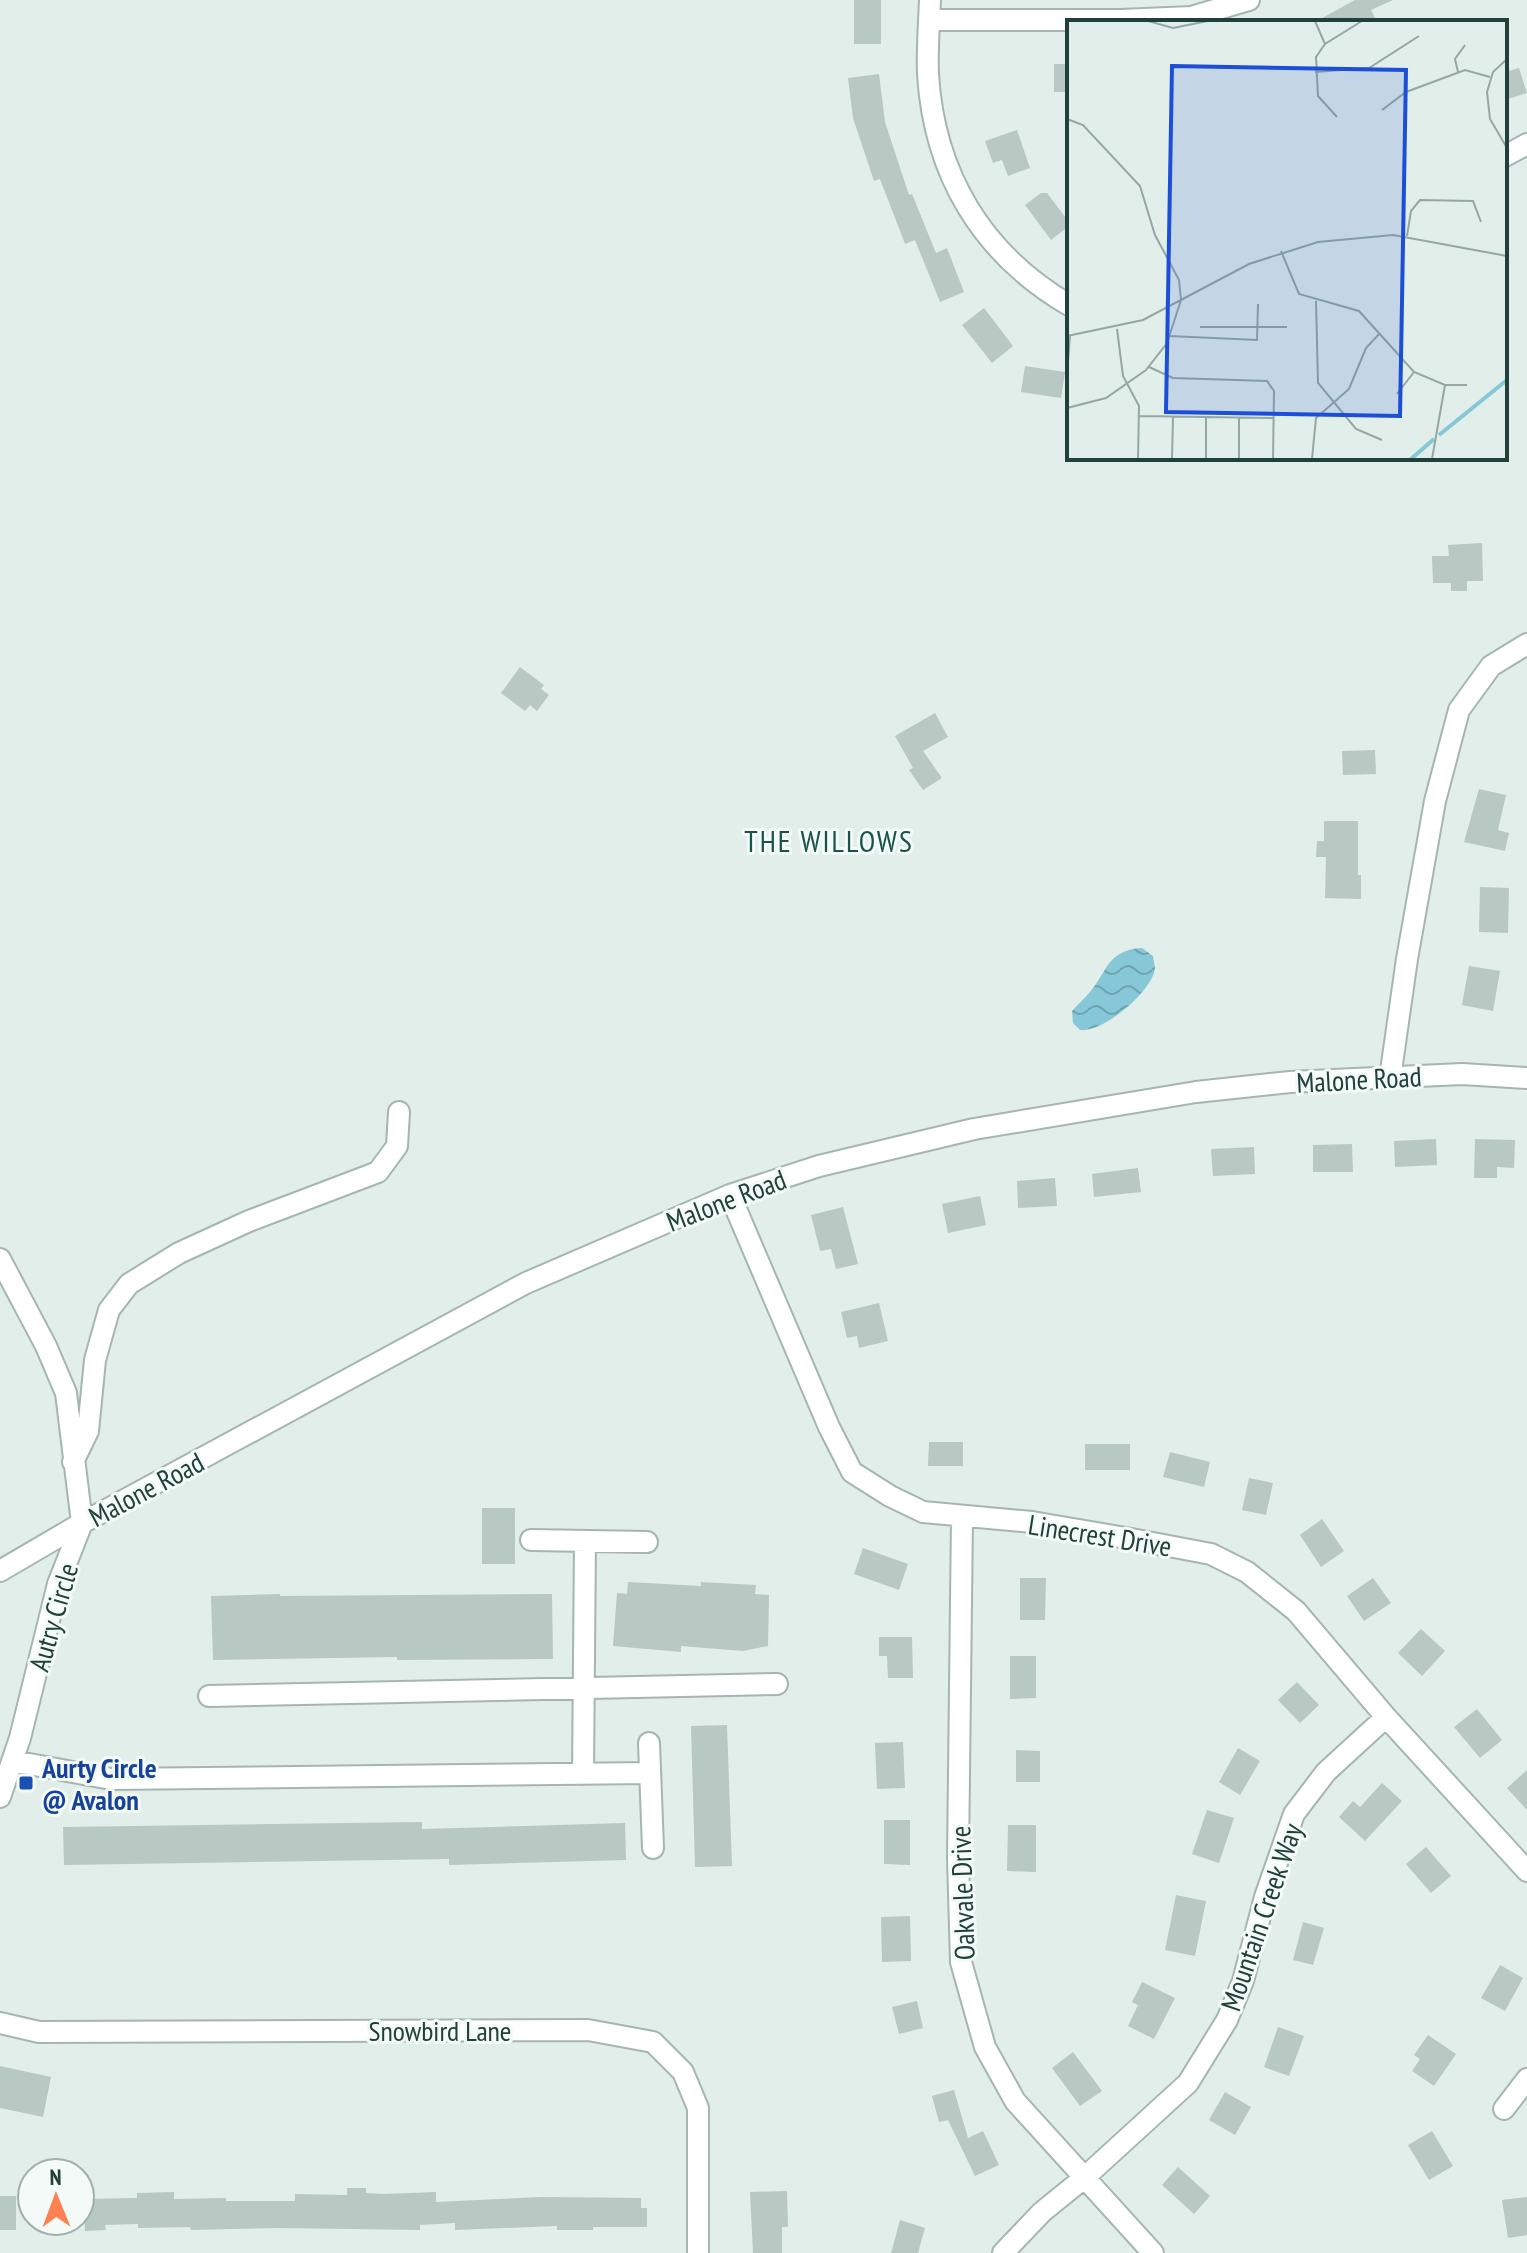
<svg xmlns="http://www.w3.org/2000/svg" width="1527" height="2253" viewBox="0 0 1527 2253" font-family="'PT Sans Narrow',sans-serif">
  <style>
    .water { fill: url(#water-waves) }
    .building { fill: #b7c9c2 }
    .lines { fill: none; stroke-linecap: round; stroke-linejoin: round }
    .minor-casing { stroke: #a4b6b1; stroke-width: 24 }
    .minor { stroke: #fff; stroke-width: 20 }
    .transit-dot { fill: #1a4fb4; stroke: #f3faf7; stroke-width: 3 }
    .labels { text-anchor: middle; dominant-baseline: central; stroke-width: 6; stroke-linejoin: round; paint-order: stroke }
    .street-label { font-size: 28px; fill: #204039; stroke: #f3faf7 }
    .transit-label { font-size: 28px; font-weight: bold; fill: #164399; stroke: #f3faf7; text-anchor: start }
    .neighbourhood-label { font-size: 30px; letter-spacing: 2px; fill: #1a5448; stroke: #f3faf7 }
    .inset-river { fill: none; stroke: #86c8d7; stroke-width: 4 }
    .inset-road { fill: none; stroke: #94a8a3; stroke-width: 2 }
    .view { fill: #1d4ed8; fill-opacity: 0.15; stroke: #1d4ed8; stroke-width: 4 }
    .inset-edge { fill: none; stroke: #204039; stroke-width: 4 }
  </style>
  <defs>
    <pattern id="water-waves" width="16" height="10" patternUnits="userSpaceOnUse" patternTransform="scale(2)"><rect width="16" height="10" fill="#86c8d7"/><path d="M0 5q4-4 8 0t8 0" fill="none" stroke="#6da4af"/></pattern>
  </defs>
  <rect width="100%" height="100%" fill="#e2eee9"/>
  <path class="water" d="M 1142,948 L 1153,956 C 1153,957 1155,967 1155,968 C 1153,991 1103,1033 1080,1030 L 1073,1023 L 1072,1011 C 1078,1004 1085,998 1090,992 C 1108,970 1108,950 1142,948 Z"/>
  <path class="building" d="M 854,0 L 881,0 L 881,44 L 854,44 Z
    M 1355,0 L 1393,0 L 1371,10 L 1377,22 L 1315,22 Z
    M 1054,64 L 1069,64 L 1069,92 L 1054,92 Z
    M 1519,68 L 1527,93 L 1505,100 L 1505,72 Z
    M 879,74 L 885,122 L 909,195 L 912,194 L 936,253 L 947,248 L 964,292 L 940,302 L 915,240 L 905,244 L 880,179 L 874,181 L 853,118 L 848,78 Z
    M 1017,130 L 1030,168 L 1008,176 L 1002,160 L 993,163 L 985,141 Z
    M 1041,193 L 1047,193 L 1069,222 L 1069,226 L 1051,240 L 1025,205 Z
    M 984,308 L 1013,346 L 992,363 L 962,325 Z
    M 1025,366 L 1065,372 L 1061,398 L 1021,392 Z
    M 1482,543 L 1483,581 L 1467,581 L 1467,591 L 1451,591 L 1451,583 L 1433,583 L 1432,556 L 1449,556 L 1448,545 Z
    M 520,667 L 544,685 L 541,689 L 549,695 L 537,711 L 530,705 L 525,711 L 501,693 Z
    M 935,713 L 948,737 L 923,751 L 942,778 L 923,790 L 909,770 L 913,768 L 895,736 Z
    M 1375,750 L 1376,774 L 1343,775 L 1342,751 Z
    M 1479,789 L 1506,795 L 1498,830 L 1509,833 L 1505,851 L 1464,842 Z
    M 1324,821 L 1358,821 L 1358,875 L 1361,875 L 1361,899 L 1325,898 L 1326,857 L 1316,857 L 1317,841 L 1324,841 Z
    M 1480,887 L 1509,888 L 1508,933 L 1479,932 Z
    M 1469,966 L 1500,971 L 1493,1011 L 1462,1005 Z
    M 1436,1139 L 1437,1165 L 1395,1167 L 1394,1141 Z
    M 1475,1139 L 1515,1140 L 1514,1168 L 1497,1167 L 1497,1178 L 1474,1178 Z
    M 1352,1144 L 1353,1172 L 1313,1172 L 1313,1145 Z
    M 1254,1147 L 1255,1174 L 1213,1176 L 1211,1149 Z
    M 1138,1168 L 1141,1192 L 1094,1197 L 1092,1174 Z
    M 1055,1178 L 1057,1206 L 1018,1208 L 1017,1181 Z
    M 980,1196 L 986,1225 L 948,1233 L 942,1204 Z
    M 843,1207 L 858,1264 L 836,1269 L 831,1249 L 820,1251 L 811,1215 Z
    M 879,1303 L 888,1341 L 859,1348 L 857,1336 L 847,1338 L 841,1312 Z
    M 929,1442 L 963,1442 L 963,1466 L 928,1466 Z
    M 1085,1444 L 1130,1444 L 1130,1470 L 1085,1470 Z
    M 1170,1452 L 1210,1462 L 1204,1487 L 1163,1477 Z
    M 1249,1478 L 1273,1483 L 1266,1515 L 1242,1510 Z
    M 482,1508 L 515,1508 L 515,1564 L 482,1564 Z
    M 1322,1519 L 1344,1551 L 1321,1567 L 1300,1535 Z
    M 863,1548 L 908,1564 L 899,1590 L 854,1574 Z
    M 1020,1578 L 1046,1578 L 1045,1620 L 1020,1620 Z
    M 1373,1578 L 1391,1603 L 1364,1621 L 1347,1596 Z
    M 628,1582 L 701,1586 L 701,1582 L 756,1585 L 755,1594 L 769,1595 L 768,1646 L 743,1651 L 681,1646 L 681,1652 L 613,1646 L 617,1593 L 627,1594 Z
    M 280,1594 L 280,1596 L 552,1594 L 553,1659 L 397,1660 L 397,1657 L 213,1660 L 211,1596 Z
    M 1421,1629 L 1445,1651 L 1422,1676 L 1398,1653 Z
    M 879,1637 L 912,1637 L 913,1678 L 888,1678 L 887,1656 L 879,1656 Z
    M 1010,1656 L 1036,1656 L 1036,1698 L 1010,1699 Z
    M 1297,1682 L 1319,1705 L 1300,1723 L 1278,1700 Z
    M 1477,1709 L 1502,1740 L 1480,1758 L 1454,1727 Z
    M 727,1725 L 732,1866 L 695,1867 L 691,1726 Z
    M 903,1742 L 905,1788 L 877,1789 L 875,1743 Z
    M 1238,1748 L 1260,1761 L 1240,1795 L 1219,1782 Z
    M 1016,1750 L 1040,1751 L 1040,1782 L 1016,1782 Z
    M 1527,1770 L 1527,1810 L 1507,1788 Z
    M 1382,1783 L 1402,1801 L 1365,1841 L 1339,1817 L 1353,1801 L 1360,1807 Z
    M 1207,1810 L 1234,1818 L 1219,1863 L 1192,1854 Z
    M 884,1820 L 910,1820 L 910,1865 L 884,1864 Z
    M 422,1822 L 422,1829 L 625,1823 L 626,1860 L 449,1865 L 449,1859 L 64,1865 L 63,1827 Z
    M 1008,1825 L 1036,1825 L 1036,1872 L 1007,1871 Z
    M 1426,1847 L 1451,1876 L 1431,1893 L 1406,1864 Z
    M 1176,1895 L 1206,1901 L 1195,1956 L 1165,1950 Z
    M 910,1916 L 911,1961 L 882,1962 L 881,1917 Z
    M 1303,1922 L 1324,1928 L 1313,1965 L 1293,1960 Z
    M 1500,1965 L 1523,1978 L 1505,2011 L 1481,1998 Z
    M 1142,1982 L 1175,1998 L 1154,2039 L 1128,2026 L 1138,2005 L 1132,2002 Z
    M 917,2001 L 923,2028 L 899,2034 L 892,2007 Z
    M 1278,2027 L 1304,2036 L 1289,2076 L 1264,2067 Z
    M 1428,2035 L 1456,2054 L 1434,2086 L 1412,2071 L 1420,2059 L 1414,2055 Z
    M 1073,2052 L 1102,2091 L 1080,2106 L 1052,2068 Z
    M 0,2066 L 51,2077 L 43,2117 L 0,2108 Z
    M 954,2090 L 968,2138 L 983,2131 L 999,2165 L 975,2176 L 948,2120 L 939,2122 L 932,2096 Z
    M 1225,2092 L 1251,2107 L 1235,2135 L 1209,2120 Z
    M 1432,2131 L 1453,2166 L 1429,2180 L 1408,2145 Z
    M 1178,2167 L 1210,2196 L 1194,2214 L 1162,2185 Z
    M 347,2188 L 366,2188 L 366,2193 L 384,2194 L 436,2192 L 436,2202 L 541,2197 L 641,2198 L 641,2208 L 647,2208 L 647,2227 L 593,2227 L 593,2230 L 557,2230 L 557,2226 L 455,2230 L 455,2223 L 420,2225 L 420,2230 L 278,2228 L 191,2230 L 190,2227 L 138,2228 L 138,2224 L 105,2225 L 106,2230 L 85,2231 L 84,2199 L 137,2198 L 137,2193 L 174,2192 L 174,2199 L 226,2198 L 226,2201 L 295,2201 L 295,2194 L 347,2195 Z
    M 787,2191 L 788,2227 L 782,2227 L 782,2253 L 753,2253 L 750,2192 Z
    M 0,2196 L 16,2196 L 16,2230 L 0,2230 Z
    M 1527,2197 L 1527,2235 L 1508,2238 L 1502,2200 Z
    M 900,2220 L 925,2228 L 918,2253 L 891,2253 Z"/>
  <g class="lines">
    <defs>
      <path id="minor" d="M 930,0 C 929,24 927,50 928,74 C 934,174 982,254 1069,305
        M 929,20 L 1121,20 L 1191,17 L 1249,0
        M 1505,156 L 1527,144
        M 1390,1078 L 1407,959 L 1435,801 L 1459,710 L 1491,666 L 1527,644
        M 730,1195 L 829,1427 L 852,1472 L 890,1496 L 923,1512 L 1032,1522 L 1137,1540 L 1211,1554 L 1247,1572 L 1296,1611 L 1386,1717 L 1527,1871
        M 0,1259 L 46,1346 L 66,1393 L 82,1523 L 58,1584 L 20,1738 L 0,1797
        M 73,1462 L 88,1431 L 95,1360 L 109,1310 L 129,1284 L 179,1253 L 249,1221 L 378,1172 L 397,1146 L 399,1112
        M 962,1517 L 958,1859 L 961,1962 L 985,2047 L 1015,2101 L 1153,2253
        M 531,1540 L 647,1542
        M 0,1571 L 82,1523 L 526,1283 L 730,1195 L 819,1166 L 974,1129 L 1196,1092 L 1290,1082 L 1462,1074 L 1527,1078
        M 209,1696 L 777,1684
        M 649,1743 L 653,1848
        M 13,1761 L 111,1779 L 650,1773
        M 583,1774 L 585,1541
        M 0,2023 L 39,2032 L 588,2030 L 653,2042 L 683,2072 L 698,2108 L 698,2253
        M 1504,2109 L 1527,2079
        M 1003,2253 L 1042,2212 L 1084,2178 L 1188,2083 L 1227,2020 L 1243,1981 L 1265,1897 L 1294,1814 L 1326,1772 L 1386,1717"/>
    </defs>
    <use href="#minor" class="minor-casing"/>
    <use href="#minor" class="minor"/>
  </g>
  <rect class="transit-dot" x="18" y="1775" width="16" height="16" rx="4"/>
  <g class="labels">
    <g class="street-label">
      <text transform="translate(1359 1079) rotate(-3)">Malone Road</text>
      <text transform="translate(726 1200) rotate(-21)">Malone Road</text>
      <text transform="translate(146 1489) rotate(-28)">Malone Road</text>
      <text transform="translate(1100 1535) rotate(9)">Linecrest Drive</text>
      <text transform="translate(53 1617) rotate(-74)">Autry Circle</text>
      <text transform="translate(962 1893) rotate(-92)">Oakvale Drive</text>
      <text transform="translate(1261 1917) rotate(-71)">Mountain Creek Way</text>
      <text x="440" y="2030">Snowbird Lane</text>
    </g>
    <g class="transit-label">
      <text x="42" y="1767">Aurty Circle<tspan x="42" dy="32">@ Avalon</tspan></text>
    </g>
    <g class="neighbourhood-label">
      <text x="829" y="840">THE WILLOWS</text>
    </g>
  </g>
  <g transform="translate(1067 20)">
    <rect width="440" height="440" fill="#e2eee9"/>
    <path class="inset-river" d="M 372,415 L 440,360M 344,439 L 367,419"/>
    <path class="inset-road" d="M 81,1 L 106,8 L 141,1M 248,1 L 258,24M 440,39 L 426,52 L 420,72 L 423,99 L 440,128M 248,52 L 302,48 L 352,16M 391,52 L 388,39 L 398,25M 315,90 L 339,72 L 398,50 L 423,57M 270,97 L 251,76 L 249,37 L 258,24 L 295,1M 0,99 L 16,105 L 73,166 L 88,215 L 112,260 L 114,280 L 100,323 L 79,350 L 39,378 L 0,388M 340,216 L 344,191 L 353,180 L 406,181 L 414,202M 214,231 L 232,274 L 292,291 L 347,352 L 378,365 L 400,365M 249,281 L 251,363 L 289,409 L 315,420M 133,307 L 220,307M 50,309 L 56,356 L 72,386 L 71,439M 0,316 L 76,300 L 182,244 L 251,222 L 326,215 L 440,236M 102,316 L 190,320 L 191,284M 82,347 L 106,358 L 200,361 L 207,371 L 206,439M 0,355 L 3,316M 330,374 L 347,352M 72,396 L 206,398M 105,439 L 106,397M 139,439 L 139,397M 172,439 L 172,398M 245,439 L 249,398 L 282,369 L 299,328 L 313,313M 365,439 L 378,365"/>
    <path class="view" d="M 105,46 L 339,50 L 333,396 L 99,392 Z"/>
    <rect width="440" height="440" class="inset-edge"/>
  </g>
  <g transform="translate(56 2197) rotate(359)"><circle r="38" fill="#f3faf7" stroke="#9fb0ab" stroke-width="2"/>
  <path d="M0-6L14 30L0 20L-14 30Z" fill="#fd8151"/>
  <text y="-12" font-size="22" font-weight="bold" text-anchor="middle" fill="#204039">N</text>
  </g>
</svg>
